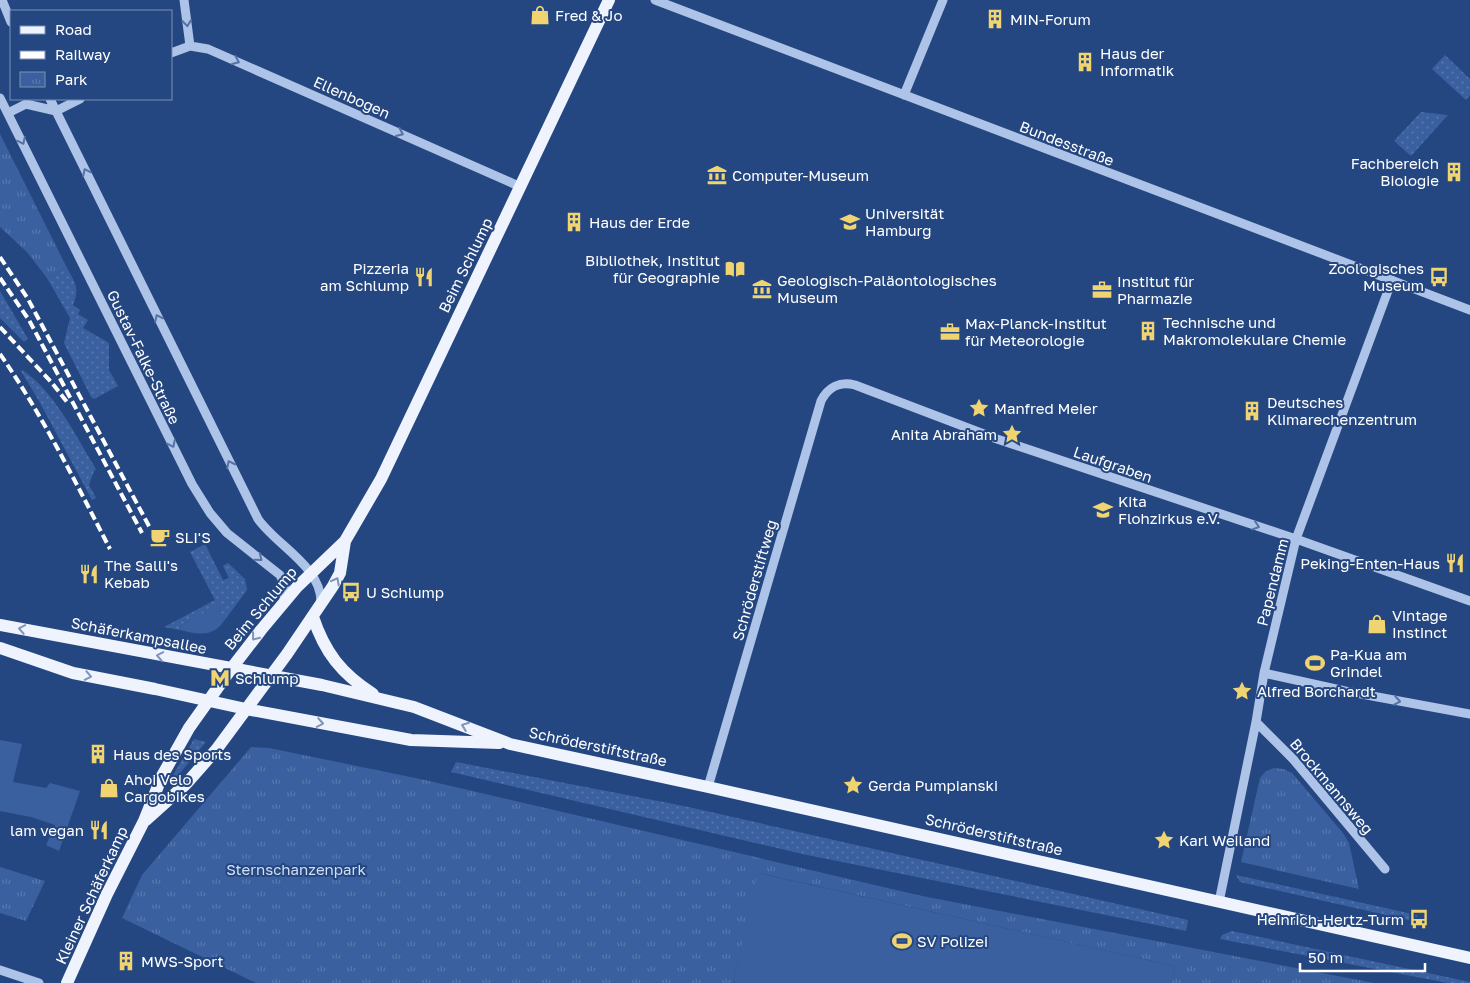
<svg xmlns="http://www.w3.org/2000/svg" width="1470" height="983" viewBox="0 0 1470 983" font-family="'Golos Text',sans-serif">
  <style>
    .grass { fill: url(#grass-dots) }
    .park { fill: url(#park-tufts) }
    .garden { fill: #3a609f }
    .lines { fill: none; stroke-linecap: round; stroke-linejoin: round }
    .minor { stroke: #adc3e7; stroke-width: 9 }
    .major { stroke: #eef3fd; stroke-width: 12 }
    .rail { stroke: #fff; stroke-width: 4; stroke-dasharray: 9 4; stroke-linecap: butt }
    .oneway { stroke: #5572a5 }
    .oneway2 { stroke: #7f94b9 }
    .labels { text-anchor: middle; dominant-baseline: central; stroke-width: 4; stroke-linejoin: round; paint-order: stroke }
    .poi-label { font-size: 15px; fill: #fff; stroke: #254781; text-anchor: start }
    .street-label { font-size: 15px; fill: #fff; stroke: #254781 }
    .park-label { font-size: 15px; fill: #d0dff5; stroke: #254781 }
  </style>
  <defs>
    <pattern id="grass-dots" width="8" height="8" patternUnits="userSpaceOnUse" patternTransform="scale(1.25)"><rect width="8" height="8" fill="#3a609f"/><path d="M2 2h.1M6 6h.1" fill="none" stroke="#5878ad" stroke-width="1.8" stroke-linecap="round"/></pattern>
    <pattern id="park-tufts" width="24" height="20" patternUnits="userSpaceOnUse" patternTransform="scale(1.25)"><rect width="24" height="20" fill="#3a609f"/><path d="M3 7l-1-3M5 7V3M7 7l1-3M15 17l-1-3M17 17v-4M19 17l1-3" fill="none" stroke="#5878ad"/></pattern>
  </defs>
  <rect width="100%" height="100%" fill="#254781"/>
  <path class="grass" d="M 1445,55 L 1470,79 L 1470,95 L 1466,100 L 1432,69 Z
    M 1421,112 L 1448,115 L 1411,156 L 1394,141 Z
    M 67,268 C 75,283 80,288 73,305 L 80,310 L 78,314 L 88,320 L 83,328 L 109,343 L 109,370 L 118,386 L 94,399 L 91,397 L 64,343 L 70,318 L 47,278 Z
    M 0,291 L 28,339 L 24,342 L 0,318 Z
    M 22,370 C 53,389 77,438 96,469 L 94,471 L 89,485 L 96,498 L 92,500 L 39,401 L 21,371 Z
    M 205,544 L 223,580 L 229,578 L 223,566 L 228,563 L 245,579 L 247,590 L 224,621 L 218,606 L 181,625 L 180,630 L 164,627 L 215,600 L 190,552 Z
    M 194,739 L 206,742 L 175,779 L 172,777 Z
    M 456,762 L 684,806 L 1188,920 L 1186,931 L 807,855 L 451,772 Z
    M 1236,875 L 1417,915 L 1417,922 L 1240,882 Z
    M 1232,931 L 1470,982 L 1470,983 L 1448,983 L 1220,939 L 1222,935 Z"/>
  <path class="park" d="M 0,134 L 67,268 L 47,278 L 27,252 L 0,227 Z
    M 251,747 L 269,748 L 425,780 L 922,896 L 1374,983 L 1171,983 L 1175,966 L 759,873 L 733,983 L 256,983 L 122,918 L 142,875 Z
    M 1274,768 L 1284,769 L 1292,773 L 1343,833 L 1349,843 L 1359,889 L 1241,862 L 1260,778 L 1266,771 Z
    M 0,867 L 45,881 L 26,921 L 0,913 Z"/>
  <path class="garden" d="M 218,605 L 224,621 C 213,638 196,634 180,630 L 181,625 Z
    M 0,740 L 22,744 L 13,782 L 46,788 L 50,783 L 80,791 L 59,851 L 46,845 L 55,825 L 31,817 L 0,811 Z
    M 758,873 L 1175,966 L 1171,983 L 733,983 Z"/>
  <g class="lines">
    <path class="minor" d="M 2,0 L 11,22
      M 184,0 L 190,46
      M 655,0 L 1470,310
      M 171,53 L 190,46 L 208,49 L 521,187
      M 904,95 L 943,0
      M 0,98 L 192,484 L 210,513 L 227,533 L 280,575 L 285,586 L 284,601
      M 50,99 L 258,519 C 277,546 322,567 321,603
      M 8,113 L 26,104 L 56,111 L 80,99
      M 1264,673 L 1345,691 L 1470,714
      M 1256,722 L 1293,759 L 1385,869
      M 708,787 L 821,401 C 828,387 840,381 855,385 L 997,439 L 1296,539 L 1470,601
      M 1219,902 L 1256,722 L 1264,673 L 1296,539 L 1392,280
      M 0,970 L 39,983"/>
    <path class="major" d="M 313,617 C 325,653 341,673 373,694
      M 0,625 L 322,685 L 414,707 L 510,744 L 708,787 L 1470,958
      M 0,648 L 73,673 L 155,689 L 246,709 L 411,740 L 499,743
      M 146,820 L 186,784 L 216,750 L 287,654 L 333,586 L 340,573 L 345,541
      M 67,983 L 107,894 L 144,821 L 162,776 L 189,728 L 231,669 L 261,630 L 297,587 L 345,541 L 381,479 L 609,0"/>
    <path class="rail" d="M 0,257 L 28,299 L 150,528
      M 0,278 L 29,320 L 142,533
      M 0,327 L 52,383 L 67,402
      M 0,354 C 43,416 76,483 110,549"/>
  </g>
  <defs><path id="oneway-chevron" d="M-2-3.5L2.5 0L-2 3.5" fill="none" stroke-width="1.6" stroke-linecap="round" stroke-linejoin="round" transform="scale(1.25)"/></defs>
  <g class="oneway">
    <use href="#oneway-chevron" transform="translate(187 23) rotate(84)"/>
    <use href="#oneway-chevron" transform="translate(236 61) rotate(24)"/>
    <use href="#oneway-chevron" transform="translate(400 133) rotate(24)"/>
    <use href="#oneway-chevron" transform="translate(22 141) rotate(64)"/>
    <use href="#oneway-chevron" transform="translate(86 172) rotate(-116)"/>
    <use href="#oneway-chevron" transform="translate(158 318) rotate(-116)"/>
    <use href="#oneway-chevron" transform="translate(172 444) rotate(64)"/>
    <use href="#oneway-chevron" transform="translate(230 464) rotate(-117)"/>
    <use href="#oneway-chevron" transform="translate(1256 526) rotate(18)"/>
    <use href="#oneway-chevron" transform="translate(259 558) rotate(39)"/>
    <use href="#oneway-chevron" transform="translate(1397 701) rotate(10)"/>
  </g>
  <g class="oneway2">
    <use href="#oneway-chevron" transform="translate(336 581) rotate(-62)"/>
    <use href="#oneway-chevron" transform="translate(22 629) rotate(-169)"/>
    <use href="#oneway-chevron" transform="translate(255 637) rotate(128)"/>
    <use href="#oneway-chevron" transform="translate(160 656) rotate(-169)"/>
    <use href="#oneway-chevron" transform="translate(88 676) rotate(11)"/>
    <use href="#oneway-chevron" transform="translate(320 723) rotate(10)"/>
    <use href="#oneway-chevron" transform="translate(465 726) rotate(-159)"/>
  </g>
  <defs>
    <symbol id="shop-bare" viewBox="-9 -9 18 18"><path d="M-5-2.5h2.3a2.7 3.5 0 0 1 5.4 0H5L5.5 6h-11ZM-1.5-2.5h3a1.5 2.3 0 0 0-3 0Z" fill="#f0d471" stroke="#254781" stroke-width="2.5" paint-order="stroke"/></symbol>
    <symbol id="building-bare" viewBox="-9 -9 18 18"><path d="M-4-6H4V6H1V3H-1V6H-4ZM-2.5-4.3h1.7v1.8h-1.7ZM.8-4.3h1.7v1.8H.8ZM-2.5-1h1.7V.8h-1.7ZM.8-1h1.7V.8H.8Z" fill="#f0d471" stroke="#254781" stroke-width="2.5" paint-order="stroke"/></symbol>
    <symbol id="museum-bare" viewBox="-9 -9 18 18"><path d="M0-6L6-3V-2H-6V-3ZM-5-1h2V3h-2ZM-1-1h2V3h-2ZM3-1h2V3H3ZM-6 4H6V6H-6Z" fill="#f0d471" stroke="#254781" stroke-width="2.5" paint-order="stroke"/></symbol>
    <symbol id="university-bare" viewBox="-9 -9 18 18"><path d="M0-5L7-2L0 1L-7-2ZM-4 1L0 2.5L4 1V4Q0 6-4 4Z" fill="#f0d471" stroke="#254781" stroke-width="2.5" paint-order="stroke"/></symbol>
    <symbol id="library-bare" viewBox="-9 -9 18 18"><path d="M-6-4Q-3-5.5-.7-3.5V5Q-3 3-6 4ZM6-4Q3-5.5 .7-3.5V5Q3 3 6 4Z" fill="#f0d471" stroke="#254781" stroke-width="2.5" paint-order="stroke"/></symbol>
    <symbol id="restaurant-bare" viewBox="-9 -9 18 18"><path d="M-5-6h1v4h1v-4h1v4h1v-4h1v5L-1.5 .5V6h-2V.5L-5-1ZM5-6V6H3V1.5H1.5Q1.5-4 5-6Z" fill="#f0d471" stroke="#254781" stroke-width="2.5" paint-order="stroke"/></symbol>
    <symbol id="bus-bare" viewBox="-9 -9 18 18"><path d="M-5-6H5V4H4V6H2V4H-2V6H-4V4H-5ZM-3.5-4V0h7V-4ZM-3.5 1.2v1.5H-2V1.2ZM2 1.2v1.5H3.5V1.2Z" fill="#f0d471" stroke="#254781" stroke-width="2.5" paint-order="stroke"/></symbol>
    <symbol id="office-bare" viewBox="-9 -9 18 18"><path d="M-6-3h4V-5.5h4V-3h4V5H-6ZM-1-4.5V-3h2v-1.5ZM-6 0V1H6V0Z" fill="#f0d471" stroke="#254781" stroke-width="2.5" paint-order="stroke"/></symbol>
    <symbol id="sight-bare" viewBox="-9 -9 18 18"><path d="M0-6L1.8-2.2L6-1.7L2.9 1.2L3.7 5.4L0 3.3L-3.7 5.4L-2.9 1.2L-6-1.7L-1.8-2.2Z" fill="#f0d471" stroke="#254781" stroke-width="2.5" paint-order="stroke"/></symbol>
    <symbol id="school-bare" viewBox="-9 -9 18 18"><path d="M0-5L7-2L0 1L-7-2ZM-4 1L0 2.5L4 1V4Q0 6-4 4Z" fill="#f0d471" stroke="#254781" stroke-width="2.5" paint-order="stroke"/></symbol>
    <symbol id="cafe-bare" viewBox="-9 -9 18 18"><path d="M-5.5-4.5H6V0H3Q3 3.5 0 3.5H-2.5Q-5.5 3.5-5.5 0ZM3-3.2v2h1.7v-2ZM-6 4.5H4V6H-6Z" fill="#f0d471" stroke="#254781" stroke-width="2.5" paint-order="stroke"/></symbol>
    <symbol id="stadium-bare" viewBox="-9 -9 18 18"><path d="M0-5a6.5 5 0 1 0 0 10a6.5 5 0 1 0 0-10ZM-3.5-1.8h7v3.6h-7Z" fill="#f0d471" stroke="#254781" stroke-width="2.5" paint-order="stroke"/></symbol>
    <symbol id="metro-bare" viewBox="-9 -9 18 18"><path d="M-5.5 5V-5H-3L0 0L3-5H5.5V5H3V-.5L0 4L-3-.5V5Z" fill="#f0d471" stroke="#254781" stroke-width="2.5" paint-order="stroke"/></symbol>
  </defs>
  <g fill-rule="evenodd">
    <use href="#shop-bare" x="526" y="1" width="28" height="28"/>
    <use href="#building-bare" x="981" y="5" width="28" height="28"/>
    <use href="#building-bare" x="1071" y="48" width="28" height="28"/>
    <use href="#building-bare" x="1440" y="158" width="28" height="28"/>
    <use href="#museum-bare" x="703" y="161" width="28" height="28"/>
    <use href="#building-bare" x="560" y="208" width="28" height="28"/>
    <use href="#university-bare" x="836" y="208" width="28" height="28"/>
    <use href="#library-bare" x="721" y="255" width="28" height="28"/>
    <use href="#restaurant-bare" x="410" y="263" width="28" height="28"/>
    <use href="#bus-bare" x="1425" y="263" width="28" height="28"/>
    <use href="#museum-bare" x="748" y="275" width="28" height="28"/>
    <use href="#office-bare" x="1088" y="276" width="28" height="28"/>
    <use href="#building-bare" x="1134" y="317" width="28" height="28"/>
    <use href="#office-bare" x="936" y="318" width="28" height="28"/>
    <use href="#sight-bare" x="965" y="394" width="28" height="28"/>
    <use href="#building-bare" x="1238" y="397" width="28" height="28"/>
    <use href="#sight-bare" x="998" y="420" width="28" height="28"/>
    <use href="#school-bare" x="1089" y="496" width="28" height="28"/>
    <use href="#cafe-bare" x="146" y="523" width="28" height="28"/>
    <use href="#restaurant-bare" x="1441" y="549" width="28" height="28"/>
    <use href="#restaurant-bare" x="75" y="560" width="28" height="28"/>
    <use href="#bus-bare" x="337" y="578" width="28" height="28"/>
    <use href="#shop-bare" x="1363" y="610" width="28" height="28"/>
    <use href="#stadium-bare" x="1301" y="649" width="28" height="28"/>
    <use href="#metro-bare" x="206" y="664" width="28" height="28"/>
    <use href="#sight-bare" x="1228" y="677" width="28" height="28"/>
    <use href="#building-bare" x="84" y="740" width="28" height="28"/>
    <use href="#sight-bare" x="839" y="771" width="28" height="28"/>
    <use href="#shop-bare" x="95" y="774" width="28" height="28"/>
    <use href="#restaurant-bare" x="85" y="816" width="28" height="28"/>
    <use href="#sight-bare" x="1150" y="826" width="28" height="28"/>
    <use href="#bus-bare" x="1405" y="905" width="28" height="28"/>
    <use href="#stadium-bare" x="888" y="927" width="28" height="28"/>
    <use href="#building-bare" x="112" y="947" width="28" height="28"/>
  </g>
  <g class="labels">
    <g class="poi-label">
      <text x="555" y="15">Fred &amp; Jo</text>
      <text x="1010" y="19">MIN-Forum</text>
      <text x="1100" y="53">Haus der<tspan x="1100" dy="17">Informatik</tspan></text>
      <text x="1439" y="163" text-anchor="end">Fachbereich<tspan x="1439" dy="17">Biologie</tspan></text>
      <text x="732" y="175">Computer-Museum</text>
      <text x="865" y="213">Universität<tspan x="865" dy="17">Hamburg</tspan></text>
      <text x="589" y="222">Haus der Erde</text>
      <text x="720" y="260" text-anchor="end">Bibliothek, Institut<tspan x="720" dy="17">für Geographie</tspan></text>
      <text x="409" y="268" text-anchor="end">Pizzeria<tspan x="409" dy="17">am Schlump</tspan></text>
      <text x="1424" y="268" text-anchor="end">Zoologisches<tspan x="1424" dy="17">Museum</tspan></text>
      <text x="777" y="280">Geologisch-Paläontologisches<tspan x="777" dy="17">Museum</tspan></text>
      <text x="1117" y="281">Institut für<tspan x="1117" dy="17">Pharmazie</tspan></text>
      <text x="1163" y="322">Technische und<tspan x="1163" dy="17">Makromolekulare Chemie</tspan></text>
      <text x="965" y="323">Max-Planck-Institut<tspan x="965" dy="17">für Meteorologie</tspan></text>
      <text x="1267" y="402">Deutsches<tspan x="1267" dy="17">Klimarechenzentrum</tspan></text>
      <text x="994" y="408">Manfred Meier</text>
      <text x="997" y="434" text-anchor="end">Anita Abraham</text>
      <text x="1118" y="501">Kita<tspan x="1118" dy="17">Flohzirkus e.V.</tspan></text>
      <text x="175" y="537">SLI'S</text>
      <text x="1440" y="563" text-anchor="end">Peking-Enten-Haus</text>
      <text x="104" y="565">The Salli's<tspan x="104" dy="17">Kebab</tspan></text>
      <text x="366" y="592">U Schlump</text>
      <text x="1392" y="615">Vintage<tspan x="1392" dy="17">Instinct</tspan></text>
      <text x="1330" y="654">Pa-Kua am<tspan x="1330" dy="17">Grindel</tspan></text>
      <text x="235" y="678">Schlump</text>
      <text x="1257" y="691">Alfred Borchardt</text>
      <text x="113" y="754">Haus des Sports</text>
      <text x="124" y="779">Ahoi Velo<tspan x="124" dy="17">Cargobikes</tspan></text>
      <text x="868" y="785">Gerda Pumpianski</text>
      <text x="84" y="830" text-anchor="end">lam vegan</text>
      <text x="1179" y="840">Karl Weiland</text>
      <text x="1404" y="919" text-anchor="end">Heinrich-Hertz-Turm</text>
      <text x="917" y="941">SV Polizei</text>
      <text x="141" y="961">MWS-Sport</text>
    </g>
    <g class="street-label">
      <text transform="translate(352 97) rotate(24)">Ellenbogen</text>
      <text transform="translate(1067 143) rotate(21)">Bundesstraße</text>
      <text transform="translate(465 265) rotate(-64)">Beim Schlump</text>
      <text transform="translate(144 357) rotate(64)">Gustav-Falke-Straße</text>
      <text transform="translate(1113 464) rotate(19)">Laufgraben</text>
      <text transform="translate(754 580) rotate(-74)">Schröderstiftweg</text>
      <text transform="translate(1272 582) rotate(-76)">Papendamm</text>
      <text transform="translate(260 608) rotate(-50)">Beim Schlump</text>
      <text transform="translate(139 635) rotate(11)">Schäferkampsallee</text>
      <text transform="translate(598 746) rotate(12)">Schröderstiftstraße</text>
      <text transform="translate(1332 786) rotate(50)">Brockmannsweg</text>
      <text transform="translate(994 834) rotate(13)">Schröderstiftstraße</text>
      <text transform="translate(91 895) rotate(-65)">Kleiner Schäferkamp</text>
    </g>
    <g class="park-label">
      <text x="296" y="869">Sternschanzenpark</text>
    </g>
  </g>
  <rect x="10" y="10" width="162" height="90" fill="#254781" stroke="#7c91b3"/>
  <rect x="20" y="26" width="25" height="8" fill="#eef3fd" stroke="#7c91b3"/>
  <text x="55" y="35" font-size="15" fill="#ffffff">Road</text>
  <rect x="20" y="51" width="25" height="8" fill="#ffffff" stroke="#7c91b3"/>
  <text x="55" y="60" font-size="15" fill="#ffffff">Railway</text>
  <rect x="20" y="72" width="25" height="15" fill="url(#park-tufts)" stroke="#7c91b3"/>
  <text x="55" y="85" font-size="15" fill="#ffffff">Park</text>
  <path d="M1300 963v8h125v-8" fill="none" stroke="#ffffff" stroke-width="2.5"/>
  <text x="1308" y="963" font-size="15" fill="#ffffff" stroke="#254781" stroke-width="4" paint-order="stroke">50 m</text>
</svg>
